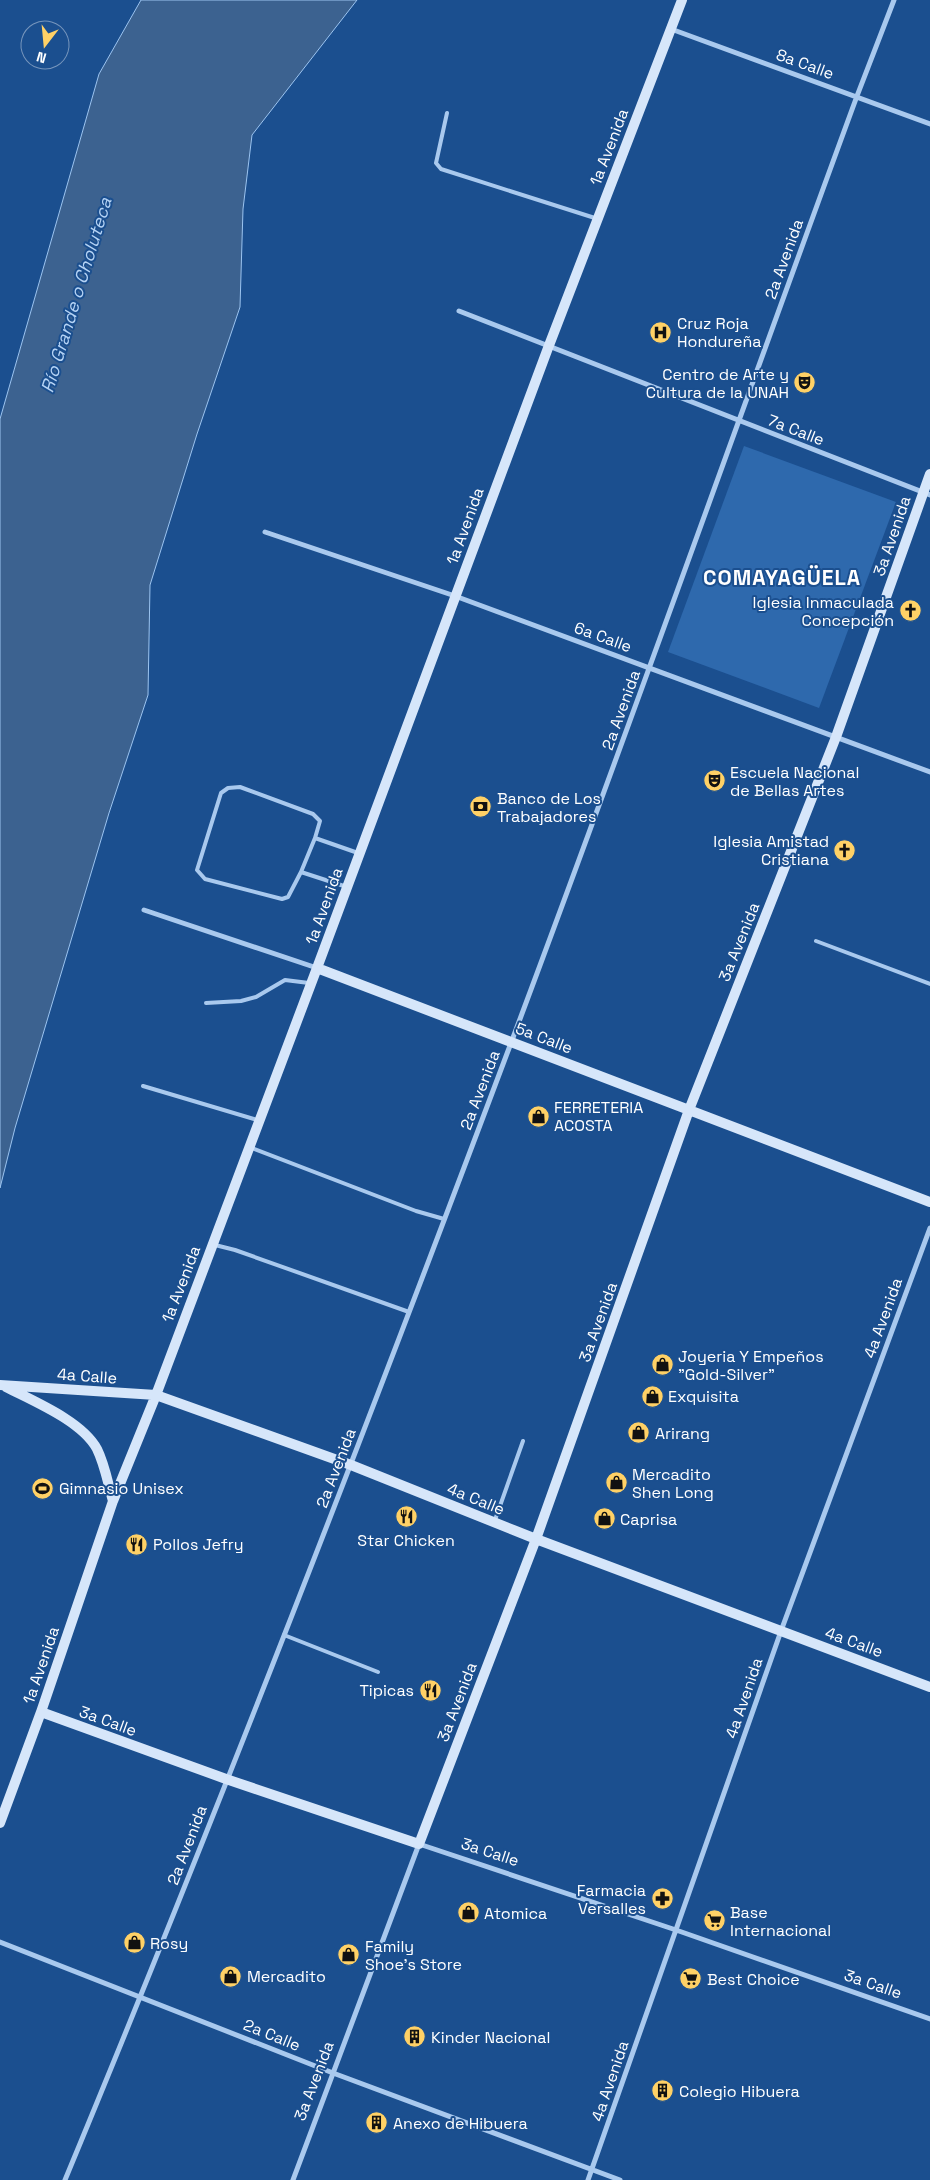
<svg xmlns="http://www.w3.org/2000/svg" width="930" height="2180" viewBox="0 0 930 2180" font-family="'Space Grotesk',sans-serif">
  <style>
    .green { fill: #2e69ad }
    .water { fill: #3c6290; stroke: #9cc4f0 }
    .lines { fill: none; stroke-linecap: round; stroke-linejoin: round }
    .lane { stroke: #a9c9ee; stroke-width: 4 }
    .street { stroke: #a9c9ee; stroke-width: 5 }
    .secondary { stroke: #d6e6fa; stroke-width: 10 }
    .labels { text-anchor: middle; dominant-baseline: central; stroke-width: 4; stroke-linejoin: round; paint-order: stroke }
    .street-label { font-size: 16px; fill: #fff; stroke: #1b4f8f }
    .poi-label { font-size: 16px; fill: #fff; stroke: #1b4f8f; text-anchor: start }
    .water-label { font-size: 18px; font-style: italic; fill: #b5d3f5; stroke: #1b4f8f }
    .district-label { font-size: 21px; font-weight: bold; letter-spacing: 1px; fill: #fff; stroke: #1b4f8f }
  </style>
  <rect width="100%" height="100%" fill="#1b4f8f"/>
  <path class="green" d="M 744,446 L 896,502 L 819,708 L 668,652 Z"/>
  <path class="water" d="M 141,0 L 357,0 L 252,135 L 243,209 L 240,307 L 197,434 L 150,585 L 148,695 L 109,813 L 15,1128 L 0,1188 L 0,419 L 99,74 Z"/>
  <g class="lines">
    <path class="lane" d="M 447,113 L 436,163 L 441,169 L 598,219
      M 301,872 L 315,838
      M 347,887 L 301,872 L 288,897 L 282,899 L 205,879 L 197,870 L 221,793 L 228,788 L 240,787 L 313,814 L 320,821 L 315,838 L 358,853
      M 816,941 L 930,984
      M 206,1003 L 241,1001 L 256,997 L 285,980 L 309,983
      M 143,1086 L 257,1120
      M 249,1147 L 416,1211 L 444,1219
      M 215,1245 L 235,1250 L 409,1312
      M 495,1520 L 523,1441
      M 284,1635 L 378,1672"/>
    <path class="street" d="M 671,29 L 930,124
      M 459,311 L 930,495
      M 265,532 L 455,596 L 930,772
      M 144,910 L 317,968
      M 0,1942 L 333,2073 L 620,2180
      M 65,2180 C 221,1804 368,1424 511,1043 C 629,729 741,412 857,96 L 894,0
      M 293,2180 L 419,1844 L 676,1930 L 930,2019
      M 588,2180 L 781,1631 L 930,1228"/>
    <path class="secondary" d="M 317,968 L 930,1202
      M 0,1385 L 156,1395 L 351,1465 L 536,1539 L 930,1687
      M 6,1387 C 33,1401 82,1421 97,1449 C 105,1465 108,1484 113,1501
      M 41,1712 L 226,1779 L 419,1844 L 536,1539 L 689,1110 L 836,737 L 930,474
      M 0,1823 L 41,1712 L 113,1501 L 156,1395 L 317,968 L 548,348 L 682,0"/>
  </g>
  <defs>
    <symbol id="hospital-disc" viewBox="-11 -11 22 22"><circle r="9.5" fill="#ffd166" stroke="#1b4f8f"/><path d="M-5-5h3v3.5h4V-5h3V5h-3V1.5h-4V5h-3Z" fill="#111"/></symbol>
    <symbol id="theatre-disc" viewBox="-11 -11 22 22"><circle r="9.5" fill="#ffd166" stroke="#1b4f8f"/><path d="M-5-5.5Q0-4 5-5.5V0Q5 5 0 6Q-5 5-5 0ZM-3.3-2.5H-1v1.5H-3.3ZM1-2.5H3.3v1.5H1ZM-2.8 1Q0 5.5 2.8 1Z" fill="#111"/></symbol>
    <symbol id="church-disc" viewBox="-11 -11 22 22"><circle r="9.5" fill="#ffd166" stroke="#1b4f8f"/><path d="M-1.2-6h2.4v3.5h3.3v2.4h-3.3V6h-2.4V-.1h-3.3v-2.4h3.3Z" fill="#111"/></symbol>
    <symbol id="bank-disc" viewBox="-11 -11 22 22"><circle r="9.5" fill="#ffd166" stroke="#1b4f8f"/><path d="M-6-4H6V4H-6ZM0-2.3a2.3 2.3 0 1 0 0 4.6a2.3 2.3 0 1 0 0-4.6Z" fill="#111"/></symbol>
    <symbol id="shop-disc" viewBox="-11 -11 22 22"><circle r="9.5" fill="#ffd166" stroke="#1b4f8f"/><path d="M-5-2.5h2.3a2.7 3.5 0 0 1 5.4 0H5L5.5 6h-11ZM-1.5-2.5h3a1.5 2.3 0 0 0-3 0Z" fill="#111"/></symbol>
    <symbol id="stadium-disc" viewBox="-11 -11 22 22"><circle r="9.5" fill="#ffd166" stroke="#1b4f8f"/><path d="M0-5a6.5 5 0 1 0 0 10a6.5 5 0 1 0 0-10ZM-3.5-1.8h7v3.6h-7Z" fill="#111"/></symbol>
    <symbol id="restaurant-disc" viewBox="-11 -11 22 22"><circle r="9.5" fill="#ffd166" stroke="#1b4f8f"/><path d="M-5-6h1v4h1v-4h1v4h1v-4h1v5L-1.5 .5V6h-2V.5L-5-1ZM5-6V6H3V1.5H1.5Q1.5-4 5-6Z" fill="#111"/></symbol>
    <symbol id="pharmacy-disc" viewBox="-11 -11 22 22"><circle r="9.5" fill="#ffd166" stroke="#1b4f8f"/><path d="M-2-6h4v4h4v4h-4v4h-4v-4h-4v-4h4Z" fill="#111"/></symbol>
    <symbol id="supermarket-disc" viewBox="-11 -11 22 22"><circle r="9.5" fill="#ffd166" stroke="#1b4f8f"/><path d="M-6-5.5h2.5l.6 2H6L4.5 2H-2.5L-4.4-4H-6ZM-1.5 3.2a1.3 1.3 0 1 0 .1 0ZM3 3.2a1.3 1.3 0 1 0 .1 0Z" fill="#111"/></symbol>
    <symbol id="building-disc" viewBox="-11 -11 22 22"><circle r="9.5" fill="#ffd166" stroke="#1b4f8f"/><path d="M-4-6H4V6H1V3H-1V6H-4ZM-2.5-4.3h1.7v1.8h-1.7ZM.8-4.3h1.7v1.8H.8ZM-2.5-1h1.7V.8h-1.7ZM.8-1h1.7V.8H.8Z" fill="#111"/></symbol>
  </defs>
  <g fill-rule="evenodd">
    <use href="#hospital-disc" x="648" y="320" width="25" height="25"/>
    <use href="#theatre-disc" x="792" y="370" width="25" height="25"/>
    <use href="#church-disc" x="898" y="598" width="25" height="25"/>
    <use href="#theatre-disc" x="702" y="768" width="25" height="25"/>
    <use href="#bank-disc" x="468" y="794" width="25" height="25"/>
    <use href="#church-disc" x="832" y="838" width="25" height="25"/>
    <use href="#shop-disc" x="526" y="1104" width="25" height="25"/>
    <use href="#shop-disc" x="650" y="1352" width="25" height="25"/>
    <use href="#shop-disc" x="640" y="1384" width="25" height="25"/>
    <use href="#shop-disc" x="626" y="1420" width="25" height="25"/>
    <use href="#shop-disc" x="604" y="1470" width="25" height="25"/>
    <use href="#stadium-disc" x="30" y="1476" width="25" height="25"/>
    <use href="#restaurant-disc" x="394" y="1504" width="25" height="25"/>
    <use href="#shop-disc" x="592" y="1506" width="25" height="25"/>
    <use href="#restaurant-disc" x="124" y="1532" width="25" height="25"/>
    <use href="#restaurant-disc" x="418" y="1678" width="25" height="25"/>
    <use href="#pharmacy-disc" x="650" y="1886" width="25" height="25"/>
    <use href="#shop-disc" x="456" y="1900" width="25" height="25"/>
    <use href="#supermarket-disc" x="702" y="1908" width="25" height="25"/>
    <use href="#shop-disc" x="122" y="1930" width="25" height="25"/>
    <use href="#shop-disc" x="336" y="1942" width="25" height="25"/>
    <use href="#shop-disc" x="218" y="1964" width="25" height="25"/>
    <use href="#supermarket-disc" x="678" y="1966" width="25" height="25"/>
    <use href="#building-disc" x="402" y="2024" width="25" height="25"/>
    <use href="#building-disc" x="650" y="2078" width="25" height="25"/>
    <use href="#building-disc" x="364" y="2110" width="25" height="25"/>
  </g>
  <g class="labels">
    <g class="street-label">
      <text transform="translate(805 64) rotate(20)">8a Calle</text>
      <text transform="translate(609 147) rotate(-69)">1a Avenida</text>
      <text transform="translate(784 259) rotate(-70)">2a Avenida</text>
      <text transform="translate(796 430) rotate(21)">7a Calle</text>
      <text transform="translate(465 526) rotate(-70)">1a Avenida</text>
      <text transform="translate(892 536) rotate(-71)">3a Avenida</text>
      <text transform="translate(603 637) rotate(20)">6a Calle</text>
      <text transform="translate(621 710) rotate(-70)">2a Avenida</text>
      <text transform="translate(324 906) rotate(-70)">1a Avenida</text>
      <text transform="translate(739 942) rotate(-68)">3a Avenida</text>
      <text transform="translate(544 1038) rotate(21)">5a Calle</text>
      <text transform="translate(480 1090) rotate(-69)">2a Avenida</text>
      <text transform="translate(181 1284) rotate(-69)">1a Avenida</text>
      <text transform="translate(883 1318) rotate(-70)">4a Avenida</text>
      <text transform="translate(598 1322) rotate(-70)">3a Avenida</text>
      <text transform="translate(87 1376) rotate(4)">4a Calle</text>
      <text transform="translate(336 1468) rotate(-69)">2a Avenida</text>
      <text transform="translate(476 1499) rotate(22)">4a Calle</text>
      <text transform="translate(854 1642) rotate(20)">4a Calle</text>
      <text transform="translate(41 1665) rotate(-71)">1a Avenida</text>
      <text transform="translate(744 1698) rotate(-71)">4a Avenida</text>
      <text transform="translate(457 1702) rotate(-69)">3a Avenida</text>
      <text transform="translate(108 1721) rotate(20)">3a Calle</text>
      <text transform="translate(187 1845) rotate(-69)">2a Avenida</text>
      <text transform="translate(490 1852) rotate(18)">3a Calle</text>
      <text transform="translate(873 1984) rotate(19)">3a Calle</text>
      <text transform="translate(272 2035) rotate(22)">2a Calle</text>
      <text transform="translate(314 2081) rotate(-69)">3a Avenida</text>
      <text transform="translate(610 2081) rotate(-71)">4a Avenida</text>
    </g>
    <g class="poi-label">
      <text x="677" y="323">Cruz Roja<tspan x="677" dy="18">Hondureña</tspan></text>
      <text x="789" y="374" text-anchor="end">Centro de Arte y<tspan x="789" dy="18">Cultura de la UNAH</tspan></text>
      <text x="894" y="602" text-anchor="end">Iglesia Inmaculada<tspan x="894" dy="18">Concepción</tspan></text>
      <text x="730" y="772">Escuela Nacional<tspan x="730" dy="18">de Bellas Artes</tspan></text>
      <text x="497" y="798">Banco de Los<tspan x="497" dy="18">Trabajadores</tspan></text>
      <text x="829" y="841" text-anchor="end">Iglesia Amistad<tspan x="829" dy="18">Cristiana</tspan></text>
      <text x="554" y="1107">FERRETERIA<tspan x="554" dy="18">ACOSTA</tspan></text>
      <text x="678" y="1356">Joyeria Y Empeños<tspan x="678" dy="18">"Gold-Silver"</tspan></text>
      <text x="668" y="1396">Exquisita</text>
      <text x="655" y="1433">Arirang</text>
      <text x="632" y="1474">Mercadito<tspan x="632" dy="18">Shen Long</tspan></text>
      <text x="59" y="1488">Gimnasio Unisex</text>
      <text x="620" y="1519">Caprisa</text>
      <text x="406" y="1540" text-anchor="middle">Star Chicken</text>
      <text x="153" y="1544">Pollos Jefry</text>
      <text x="414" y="1690" text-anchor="end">Tipicas</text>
      <text x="646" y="1890" text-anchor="end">Farmacia<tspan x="646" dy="18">Versalles</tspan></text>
      <text x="730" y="1912">Base<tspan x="730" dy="18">Internacional</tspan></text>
      <text x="484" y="1913">Atomica</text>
      <text x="150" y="1943">Rosy</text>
      <text x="365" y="1946">Family<tspan x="365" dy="18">Shoe's Store</tspan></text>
      <text x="247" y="1976">Mercadito</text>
      <text x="707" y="1979">Best Choice</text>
      <text x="431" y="2037">Kinder Nacional</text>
      <text x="679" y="2091">Colegio Hibuera</text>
      <text x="393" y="2123">Anexo de Hibuera</text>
    </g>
    <g class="water-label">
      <text transform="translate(76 295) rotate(-73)">Río Grande o Choluteca</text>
    </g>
    <g class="district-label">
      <text x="782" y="577">COMAYAGÜELA</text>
    </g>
  </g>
  <g transform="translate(45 45) rotate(196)"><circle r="24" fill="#1b4f8f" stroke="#7695bc"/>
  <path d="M0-4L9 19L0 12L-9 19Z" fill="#ffd166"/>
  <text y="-8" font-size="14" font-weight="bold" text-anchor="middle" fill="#ffffff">N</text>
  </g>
</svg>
